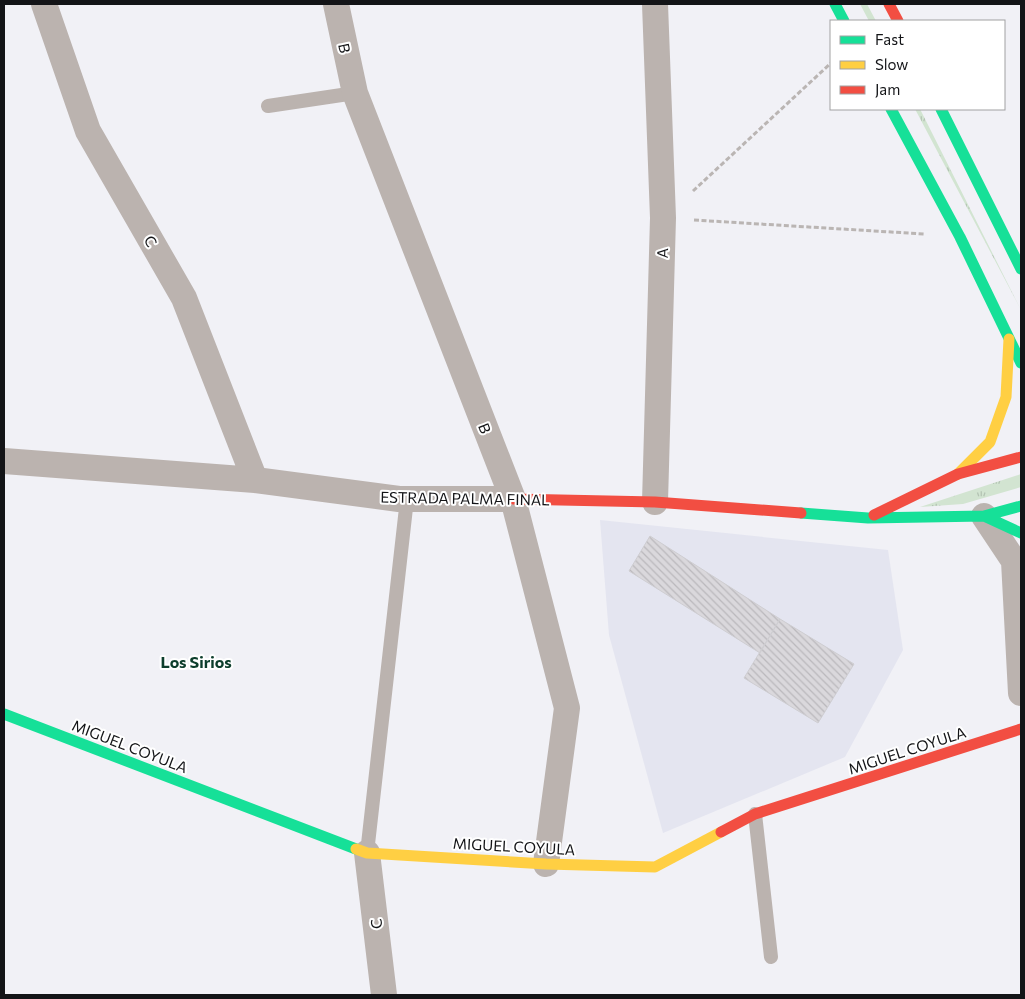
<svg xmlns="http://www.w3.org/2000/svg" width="1025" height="999" viewBox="0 0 1025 999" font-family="Commissioner,sans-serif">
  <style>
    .built { fill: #e4e5f0 }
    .grass { fill: url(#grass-tufts) }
    .building { fill: url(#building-back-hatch); stroke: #cecdd1 }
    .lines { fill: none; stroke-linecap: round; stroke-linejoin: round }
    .path { stroke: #bab5b3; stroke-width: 3; stroke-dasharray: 5 2.5; stroke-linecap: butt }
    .lane { stroke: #bbb3af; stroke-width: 14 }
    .street { stroke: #bbb3af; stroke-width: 26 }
    .fast { stroke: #16e098; stroke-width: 11 }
    .slow { stroke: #ffcf43; stroke-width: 11 }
    .jam { stroke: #f24e42; stroke-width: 11 }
    .labels { text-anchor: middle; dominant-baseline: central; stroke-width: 4; stroke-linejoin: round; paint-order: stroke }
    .street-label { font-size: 15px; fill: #131417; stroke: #fff }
    .neighbourhood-label { font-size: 16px; font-weight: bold; fill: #0d3e2c; stroke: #fff }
  </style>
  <defs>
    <pattern id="grass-tufts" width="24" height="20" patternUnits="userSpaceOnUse" patternTransform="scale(1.25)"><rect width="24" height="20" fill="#d2e4d1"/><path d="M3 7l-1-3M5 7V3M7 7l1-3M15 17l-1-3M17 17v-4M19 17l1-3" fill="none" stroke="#b3c3b3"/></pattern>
    <pattern id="building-back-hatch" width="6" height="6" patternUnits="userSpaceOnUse" patternTransform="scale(1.25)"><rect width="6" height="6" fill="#dad8dc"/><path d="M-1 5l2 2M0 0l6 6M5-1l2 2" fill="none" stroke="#bab8bc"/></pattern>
  </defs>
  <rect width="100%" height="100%" fill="#f1f1f6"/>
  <path class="built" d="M 600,520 L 888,550 L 903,650 L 845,757 L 663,833 L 609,635 Z"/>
  <path class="grass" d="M 860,4 L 867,4 L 876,21 L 869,21 Z
    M 915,109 L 920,109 L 1021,310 Z
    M 1021,474 L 1021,487 L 963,504 L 920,507 Z"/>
  <path class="building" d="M 650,536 L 780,619 L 760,653 L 629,571 Z
    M 780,619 L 854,664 L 818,723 L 744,678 Z"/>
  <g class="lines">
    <path class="path" d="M 693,191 L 831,63
      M 694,220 L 924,234"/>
    <path class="lane" d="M 268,106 L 355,93
      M 755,814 L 771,957
      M 367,853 L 407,499"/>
    <path class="street" d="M 44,4 L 88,131 L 184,298 L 255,480
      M 336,4 L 355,93 L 513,499 L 567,708 L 546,864
      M 655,4 L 663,218 L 655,502
      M 4,461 L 255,480 L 399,499 L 513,499
      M 984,516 L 1014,561 L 1021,693
      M 367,853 L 384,995"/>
    <path class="fast" d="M 835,4 L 844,21
      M 891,109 L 960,237 L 1021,363
      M 941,109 L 1021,269
      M 801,513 L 868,518 L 984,516 L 1021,506
      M 984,516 L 1021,533
      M 4,714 L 356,849"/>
    <path class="slow" d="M 958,474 L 990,442 L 1006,397 L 1009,339
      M 356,849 L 367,853 L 546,864 L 655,867 L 721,832"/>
    <path class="jam" d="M 889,4 L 898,21
      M 513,499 L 655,502 L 801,513
      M 874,515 L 958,474 L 1021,457
      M 721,832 L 755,814 L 1021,729"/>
  </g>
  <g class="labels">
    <g class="street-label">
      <text transform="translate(345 48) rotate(78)">B</text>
      <text transform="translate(151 241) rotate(60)">C</text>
      <text transform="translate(662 253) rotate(-88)">A</text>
      <text transform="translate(485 428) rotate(69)">B</text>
      <text transform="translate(465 498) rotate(1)">ESTRADA PALMA FINAL</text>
      <text transform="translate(130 746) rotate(21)">MIGUEL COYULA</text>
      <text transform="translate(907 750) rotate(-18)">MIGUEL COYULA</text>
      <text transform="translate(514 846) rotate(3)">MIGUEL COYULA</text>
      <text transform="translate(376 924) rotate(-97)">C</text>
    </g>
    <g class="neighbourhood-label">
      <text x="196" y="661">Los Sirios</text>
    </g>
  </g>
  <rect width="1025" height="999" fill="none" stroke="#131417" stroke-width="10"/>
  <rect x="830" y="20" width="175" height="90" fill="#ffffff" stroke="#a1a1a2"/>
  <rect x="840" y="36" width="25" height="8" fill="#16e098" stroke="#a1a1a2"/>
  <text x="875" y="45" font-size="15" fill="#131417">Fast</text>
  <rect x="840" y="61" width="25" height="8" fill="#ffcf43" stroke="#a1a1a2"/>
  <text x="875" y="70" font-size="15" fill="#131417">Slow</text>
  <rect x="840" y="86" width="25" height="8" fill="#f24e42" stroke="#a1a1a2"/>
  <text x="875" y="95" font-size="15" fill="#131417">Jam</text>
</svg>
